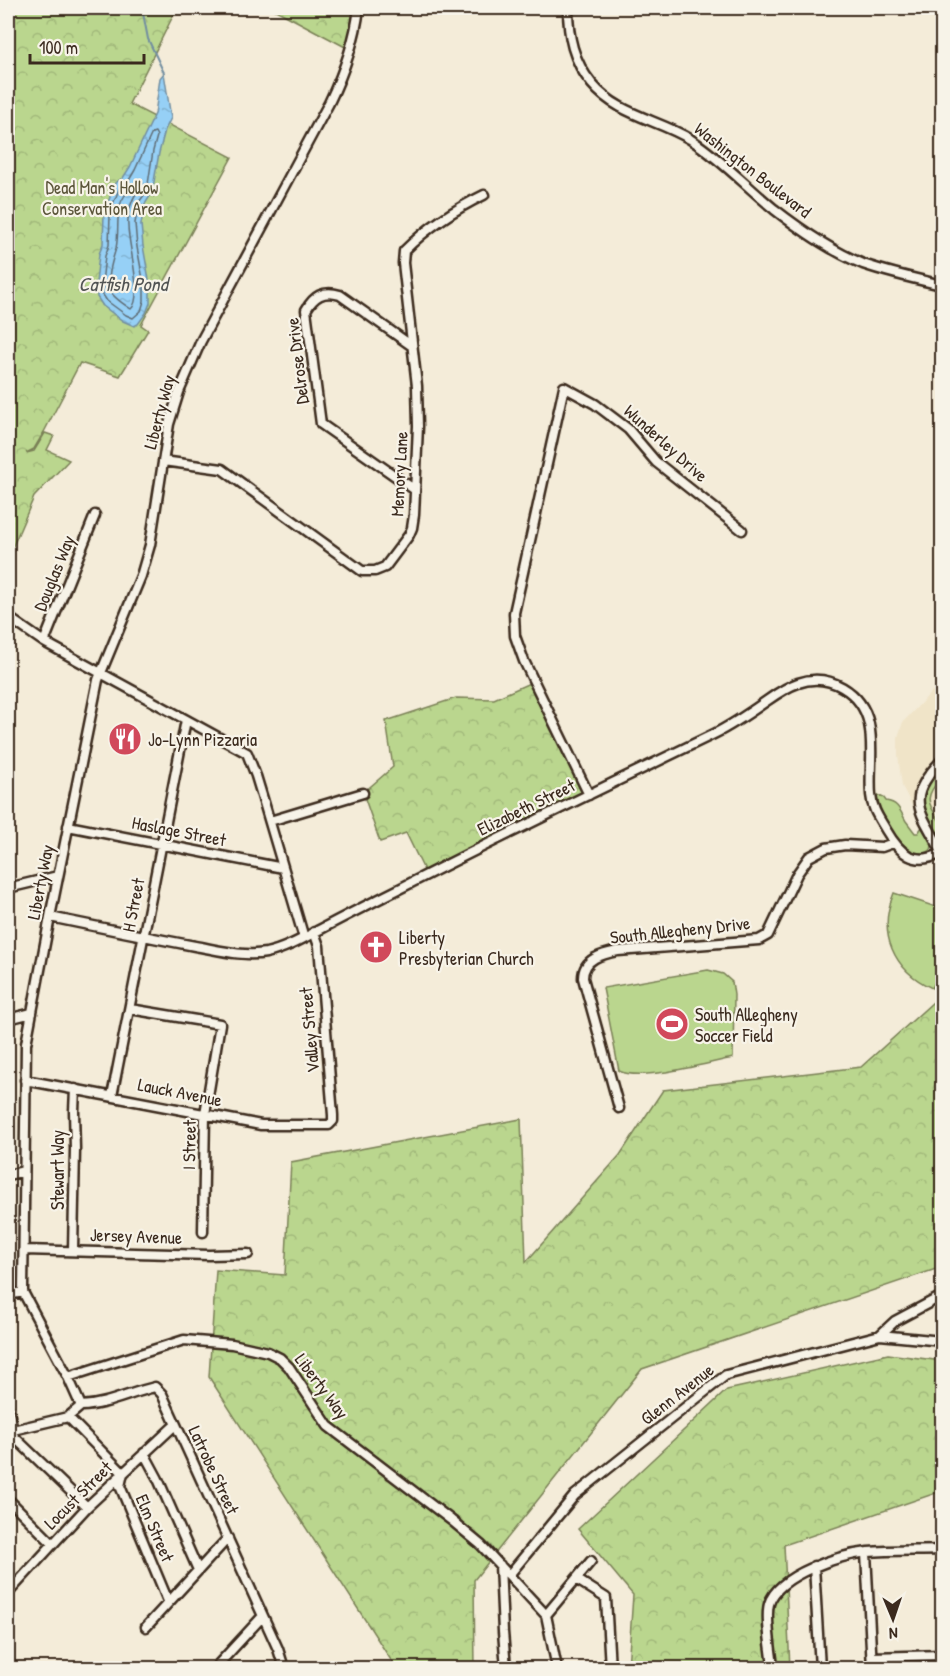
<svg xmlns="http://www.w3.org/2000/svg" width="950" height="1676" viewBox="0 0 950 1676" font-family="'Patrick Hand',sans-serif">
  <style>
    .built { fill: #f0e4c8 }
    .grass { fill: #bad68e; stroke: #7a8056; stroke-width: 1.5 }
    .forest { fill: url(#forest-crowns); stroke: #7a8056; stroke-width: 1.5 }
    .water { fill: url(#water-ripples); stroke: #728ea0; stroke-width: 1.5 }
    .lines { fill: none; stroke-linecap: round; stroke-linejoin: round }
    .shore { stroke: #5f6c74; stroke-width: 1.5 }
    .stream { stroke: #728ea0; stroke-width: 2 }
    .minor-casing { stroke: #3b2a1e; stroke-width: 13 }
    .minor { stroke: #f7f3e8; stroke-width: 8 }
    .labels { text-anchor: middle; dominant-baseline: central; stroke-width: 4.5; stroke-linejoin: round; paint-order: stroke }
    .street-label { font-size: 18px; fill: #3b2a1e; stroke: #f7f3e8 }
    .park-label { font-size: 18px; fill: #5b553a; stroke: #f7f3e8 }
    .poi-label { font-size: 18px; fill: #3b2a1e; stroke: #f7f3e8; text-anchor: start }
    .water-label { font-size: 20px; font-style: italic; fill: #525454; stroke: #f7f3e8 }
  </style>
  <defs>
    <pattern id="forest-crowns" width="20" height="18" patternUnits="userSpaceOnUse" patternTransform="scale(1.5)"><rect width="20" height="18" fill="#bad68e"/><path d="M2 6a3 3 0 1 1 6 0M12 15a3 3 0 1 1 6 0" fill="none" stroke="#a1b87a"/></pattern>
    <pattern id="water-ripples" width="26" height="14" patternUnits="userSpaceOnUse" patternTransform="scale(1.5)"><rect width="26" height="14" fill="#96d0f6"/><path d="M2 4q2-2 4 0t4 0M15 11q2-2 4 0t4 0" fill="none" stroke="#82b3d2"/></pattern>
  </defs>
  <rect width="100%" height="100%" fill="#f4ecd9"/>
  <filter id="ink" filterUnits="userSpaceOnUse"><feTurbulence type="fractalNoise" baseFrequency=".0167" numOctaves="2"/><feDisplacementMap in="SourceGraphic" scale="12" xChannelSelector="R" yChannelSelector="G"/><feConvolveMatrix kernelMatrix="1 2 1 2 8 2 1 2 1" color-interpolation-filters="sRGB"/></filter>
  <g filter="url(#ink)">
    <path class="built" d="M 942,681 L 942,865 L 902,786 L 898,755 L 898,737 L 903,722 Z"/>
    <path class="grass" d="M 935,774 L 939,774 L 942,777 C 922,799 928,802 942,825 L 937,835 C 924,812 915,797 935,774 Z
      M 877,795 L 884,798 L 886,801 C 899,803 900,811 906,821 C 909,825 912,829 915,833 L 918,833 L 922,827 L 932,844 C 932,850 930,852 924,853 C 902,856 879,814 877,795 Z
      M 894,893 L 942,909 L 942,968 L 932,988 C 893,970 877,933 894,893 Z
      M 708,970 L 723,974 L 732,982 L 734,995 L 733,1058 C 707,1063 642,1082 619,1071 L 603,988 Z"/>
    <path class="forest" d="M 8,8 L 177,8 L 129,104 L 232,157 L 141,325 L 148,330 L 120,376 L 80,363 L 44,432 L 34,449 L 26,453 L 34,451 L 45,433 L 54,436 L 47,450 L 69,460 L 34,497 L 10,553 L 8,551 Z
      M 272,8 L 356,8 L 349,49 Z
      M 534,681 L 589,795 L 426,874 L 406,833 L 380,842 L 363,793 L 393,767 L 386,721 L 456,698 L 494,699 Z
      M 942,994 L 942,1267 L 642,1369 L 474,1580 L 475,1668 L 396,1668 L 209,1377 L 216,1270 L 285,1275 L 291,1162 L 521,1119 L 526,1262 L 620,1155 L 663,1090 L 861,1067 Z
      M 888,1354 L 942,1361 L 942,1491 L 784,1545 L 790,1668 L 628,1668 L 633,1595 L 578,1529 L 727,1390 Z"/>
    <path class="water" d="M 164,73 L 171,118 L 165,130 L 159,153 L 152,193 L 145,204 L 141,224 L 143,246 L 150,285 L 150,303 L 146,313 L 138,324 L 134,326 L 123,321 L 103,306 L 97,297 L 96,283 L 99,254 L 103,244 L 104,214 L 115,183 L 123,178 L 130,167 L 155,114 L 160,78 Z"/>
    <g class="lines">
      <path class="shore" d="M 155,132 L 157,136 L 153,151 L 147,191 L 139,202 L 135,223 L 137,247 L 144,285 L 144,301 L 141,311 L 133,318 L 126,315 L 107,301 L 103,295 L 102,283 L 105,256 L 109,245 L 110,215 L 113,204 L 120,187 L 128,182 L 135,170 L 152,133 Z
        M 133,187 L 136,187 L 138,190 C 131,201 127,213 128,226 C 128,245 144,298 131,309 C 125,305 112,297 110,290 C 107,277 112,261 116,248 C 121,226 111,204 133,187 Z"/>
      <path class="stream" d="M 145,8 L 143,13 L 148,39 L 164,73"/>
      <defs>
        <path id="minor" d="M 568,8 C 568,36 573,61 592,84 C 618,115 657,119 690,139 C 721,159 746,186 774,209 C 801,230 831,251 863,264 C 889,273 916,279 942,285
          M 412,346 L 340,295 C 323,290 314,296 306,310 L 321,424 L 415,490
          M 163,461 L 222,469 L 362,571 L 375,571 L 385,567 L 409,535 L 412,528 L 414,515 L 418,426 L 417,386 L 403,263 L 404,251 C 427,228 455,209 484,195
          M 8,617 L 44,642 L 247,753 L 256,776 L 263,799 L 304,938
          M 44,642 L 95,515
          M 942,760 C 903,800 920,810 942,852
          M 589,795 L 524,661 L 515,636 L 514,613 L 564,387 L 595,404 L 628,429 L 656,462 L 742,530
          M 270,821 L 363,793
          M 68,826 L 283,868
          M 8,888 L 58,876
          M 50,917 C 98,927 147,937 195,946 C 218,950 243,957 266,953 C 285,949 304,938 321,929 C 347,915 373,902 399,889 C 503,835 609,785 714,734 C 732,725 748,714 765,702 C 775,695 786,687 798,683 C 829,672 862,692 869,724 C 874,747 869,772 871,795 C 872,809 879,818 886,830 C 900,854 914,867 942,853
          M 130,1009 L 220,1024 L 205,1114 L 203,1232
          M 8,1019 L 32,1013
          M 25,1080 L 261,1125 L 329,1125 L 333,1121 L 333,1115 L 319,946 L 314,932
          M 112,1096 L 186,720
          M 619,1108 L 583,978 C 583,958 603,954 618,951 L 759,940 L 768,935 L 797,874 L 809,857 L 826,848 L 845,845 L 882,847 L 893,843
          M 8,1175 L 24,1171
          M 24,1250 L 209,1255 L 248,1254
          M 73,1250 L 75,1149 L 74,1111 L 75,1089
          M 8,1295 L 23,1292
          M 880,1335 L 942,1341
          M 68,1377 L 184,1340 L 232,1344 L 268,1352 L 280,1358 L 289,1367 L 328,1426 L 451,1520 L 481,1545 L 546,1615 L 557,1668
          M 81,1406 L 68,1377 L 23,1292 L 26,1044 L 50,917 L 98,680 L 141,576 L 150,545 L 169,424 L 179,392 L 201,341 L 329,103 C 344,72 355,42 359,8
          M 81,1406 C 107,1405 129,1393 155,1387 L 162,1394 L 278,1649 L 284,1668
          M 8,1408 L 13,1430
          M 68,1417 L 123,1473 L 120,1486 L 168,1601
          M 8,1431 L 87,1507
          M 8,1433 L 13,1430 L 68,1417 L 81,1406
          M 144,1453 L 158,1479 L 198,1570
          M 8,1499 L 53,1544
          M 866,1553 L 872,1668
          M 500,1565 L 503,1632 L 506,1668
          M 814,1566 L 820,1668
          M 509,1575 L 575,1495 L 726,1375 L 880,1335 L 895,1321 L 942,1296
          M 576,1579 L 606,1598 L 610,1668
          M 8,1593 L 87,1507 L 175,1425
          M 546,1615 L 591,1561
          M 146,1627 L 228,1538
          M 872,1657 L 942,1655
          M 215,1668 L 262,1617
          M 773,1668 C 772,1652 765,1619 769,1604 C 778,1574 841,1555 868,1552 C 893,1550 918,1551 942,1550"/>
      </defs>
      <use href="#minor" class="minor-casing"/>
      <use href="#minor" class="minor"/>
    </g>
  </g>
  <defs>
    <symbol id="restaurant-disc" viewBox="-11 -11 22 22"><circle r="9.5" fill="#d1495b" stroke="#f7f3e8"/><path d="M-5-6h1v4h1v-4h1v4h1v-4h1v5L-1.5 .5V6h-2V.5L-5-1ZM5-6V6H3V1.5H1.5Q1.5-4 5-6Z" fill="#fff"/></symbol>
    <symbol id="church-disc" viewBox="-11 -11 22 22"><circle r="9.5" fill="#d1495b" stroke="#f7f3e8"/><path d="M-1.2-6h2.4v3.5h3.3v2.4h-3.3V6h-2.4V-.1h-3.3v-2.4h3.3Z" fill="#fff"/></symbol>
    <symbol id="stadium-disc" viewBox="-11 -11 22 22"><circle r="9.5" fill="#d1495b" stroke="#f7f3e8"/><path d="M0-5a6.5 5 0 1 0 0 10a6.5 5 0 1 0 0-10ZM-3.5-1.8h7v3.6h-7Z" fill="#fff"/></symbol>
  </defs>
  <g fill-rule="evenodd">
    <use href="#restaurant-disc" x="106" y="720" width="38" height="38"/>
    <use href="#church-disc" x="357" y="928" width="38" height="38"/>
    <use href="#stadium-disc" x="653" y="1005" width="38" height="38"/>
  </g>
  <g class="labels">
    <g class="street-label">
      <text transform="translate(753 170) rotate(38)">Washington Boulevard</text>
      <text transform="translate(297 361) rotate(-97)">Delrose Drive</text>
      <text transform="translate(159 412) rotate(-75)">Liberty Way</text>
      <text transform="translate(666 443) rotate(42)">Wunderley Drive</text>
      <text transform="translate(399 474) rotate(-87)">Memory Lane</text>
      <text transform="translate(54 573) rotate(-68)">Douglas Way</text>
      <text transform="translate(526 807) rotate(-26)">Elizabeth Street</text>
      <text transform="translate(179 831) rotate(11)">Haslage Street</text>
      <text transform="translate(40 882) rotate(-79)">Liberty Way</text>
      <text transform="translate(133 905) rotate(-79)">H Street</text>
      <text transform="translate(680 930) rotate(-6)">South Allegheny Drive</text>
      <text transform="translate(309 1030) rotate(-95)">Valley Street</text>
      <text transform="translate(180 1092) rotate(11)">Lauck Avenue</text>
      <text transform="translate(189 1145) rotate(-89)">I Street</text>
      <text transform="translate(57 1170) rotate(-90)">Stewart Way</text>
      <text transform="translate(136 1236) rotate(2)">Jersey Avenue</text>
      <text transform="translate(322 1386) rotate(53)">Liberty Way</text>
      <text transform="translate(677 1394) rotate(-38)">Glenn Avenue</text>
      <text transform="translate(214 1470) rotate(65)">Latrobe Street</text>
      <text transform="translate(78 1495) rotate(-45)">Locust Street</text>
      <text transform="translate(155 1528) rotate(67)">Elm Street</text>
    </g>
    <g class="park-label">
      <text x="102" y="187">Dead Man's Hollow<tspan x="102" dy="21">Conservation Area</tspan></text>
    </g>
    <g class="poi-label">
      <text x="148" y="739">Jo-Lynn Pizzaria</text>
      <text x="399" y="937">Liberty<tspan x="399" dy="21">Presbyterian Church</tspan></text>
      <text x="695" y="1014">South Allegheny<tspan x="695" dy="21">Soccer Field</tspan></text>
    </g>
    <g class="water-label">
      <text x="123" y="283">Catfish Pond</text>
    </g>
  </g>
  <rect width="950" height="1676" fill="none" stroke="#f7f3e8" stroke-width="30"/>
  <rect x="15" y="15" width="920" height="1646" fill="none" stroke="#3b2a1e" stroke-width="2" filter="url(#ink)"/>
  <g transform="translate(893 1619) rotate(178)" stroke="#f7f3e8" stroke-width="4.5" paint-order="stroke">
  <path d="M0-4.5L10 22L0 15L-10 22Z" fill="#3b2a1e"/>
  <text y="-9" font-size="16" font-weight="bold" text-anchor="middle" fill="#3b2a1e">N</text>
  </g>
  <path d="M30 54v9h114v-9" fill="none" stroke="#3b2a1e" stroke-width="3"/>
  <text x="39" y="54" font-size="18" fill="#3b2a1e" stroke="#f7f3e8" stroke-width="4.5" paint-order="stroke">100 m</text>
</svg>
